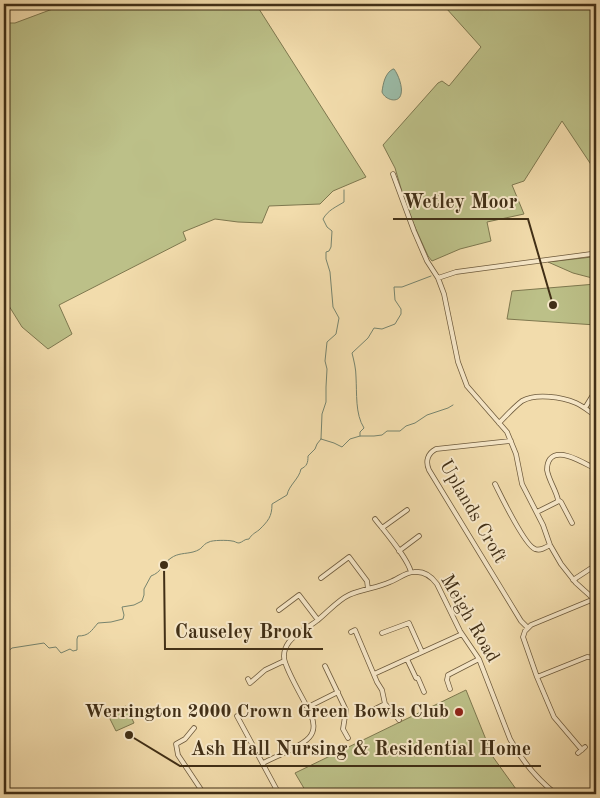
<svg xmlns="http://www.w3.org/2000/svg" width="600" height="798" viewBox="0 0 600 798" font-family="'Old Standard TT',serif">
  <style>
    .green { fill: #bcc088; stroke: #7e784f }
    .water { fill: #9bbca8; stroke: #77846e }
    .lines { fill: none; stroke-linecap: round; stroke-linejoin: round }
    .stream { stroke: #77846e; stroke-width: 1 }
    .minor-casing { stroke: #6d5a3c; stroke-width: 5.5 }
    .minor { stroke: #f7e8c9; stroke-width: 4 }
    .poi-dot { fill: #8f2418; stroke: #f7e8c9; stroke-width: 2 }
    .labels { text-anchor: middle; dominant-baseline: central; stroke-width: 4; stroke-linejoin: round; paint-order: stroke }
    .street-label { font-size: 19px; fill: #412f16; stroke: #f7e8c9 }
    .poi-label { font-size: 19px; font-weight: bold; fill: #412f16; stroke: #f7e8c9; text-anchor: end }
    .leader { fill: none; stroke: #412f16; stroke-width: 2 }
    .callout-dot { fill: #412f16; stroke: #f7e8c9; stroke-width: 2 }
    .callout-label { font-size: 20px; text-anchor: middle; font-weight: bold; fill: #412f16; stroke: #f7e8c9; stroke-width: 4; stroke-linejoin: round; paint-order: stroke }
  </style>
  <rect width="100%" height="100%" fill="#f2dcac"/>
  <filter id="stains"><feTurbulence type="fractalNoise" baseFrequency=".004" numOctaves="4"/><feColorMatrix values="0 0 0 0 .2 0 0 0 0 .09 0 0 0 0 .02 0 0 0 .5 -.17"/></filter>
  <radialGradient id="worn" r=".72"><stop offset=".6" stop-color="#630" stop-opacity="0"/><stop offset="1" stop-color="#630" stop-opacity=".3"/></radialGradient>
  <path class="green" d="M 66,4 L 267,4 L 259,9 L 366,177 L 333,191 L 320,204 L 269,206 L 262,223 L 238,222 L 215,219 L 183,232 L 186,240 L 59,305 L 72,334 L 48,349 L 22,327 L 4,298 L 4,23 L 15,23 Z
    M 450,4 L 596,4 L 596,172 L 562,121 L 524,181 L 512,185 L 524,214 L 487,222 L 491,241 L 460,249 L 432,261 L 428,256 L 414,225 L 405,202 L 395,168 L 383,145 L 438,83 L 442,81 L 449,86 L 481,47 L 446,8 Z
    M 596,250 L 596,279 L 573,273 L 548,262 L 592,257 L 591,251 Z
    M 596,284 L 596,325 L 507,319 L 512,291 Z
    M 466,690 L 493,757 L 516,789 L 522,794 L 311,794 L 307,789 L 305,790 L 295,773 Z
    M 126,706 L 134,723 L 116,731 L 108,715 Z"/>
  <path class="water" d="M 393,69 L 394,69 C 398,74 403,87 401,94 C 399,104 385,100 382,92 C 383,84 385,73 393,69 Z"/>
  <g class="lines">
    <path class="stream" d="M 360,436 L 360,432 L 364,428 C 355,414 357,393 356,377 C 356,369 354,361 352,353 L 368,338 L 374,328 L 382,329 L 395,324 L 401,314 L 401,309 L 395,300 L 394,287 L 402,287 L 431,276
      M 321,439 L 322,414 L 326,402 L 326,387 L 327,369 L 325,361 L 327,342 L 336,334 L 339,318 L 333,307 L 330,272 L 326,259 L 326,252 L 329,251 L 331,247 L 332,231 L 327,227 L 323,219 C 328,210 336,207 344,202 L 344,190
      M 321,439 L 334,443 L 342,447 L 350,439 L 360,436 L 374,436 L 382,435 L 387,431 L 400,431 L 406,426 L 415,423 L 427,415 L 448,408 L 453,405
      M 4,654 L 5,654 L 12,648 L 44,643 L 49,648 L 56,647 L 61,653 L 70,649 L 73,651 L 77,650 L 77,639 L 78,636 C 89,636 91,631 98,623 L 111,622 L 123,619 L 124,615 L 122,607 L 134,605 L 142,601 L 144,595 L 144,589 L 151,576 C 162,572 162,564 171,558 C 178,553 185,554 193,552 C 204,549 201,545 209,542 C 212,540 228,540 232,541 C 235,541 236,543 239,543 C 243,542 244,539 249,539 C 252,534 255,533 259,530 C 268,521 272,517 272,504 L 287,495 C 289,485 299,479 301,469 C 307,466 308,463 308,456 L 315,449 L 317,444 L 321,439"/>
    <defs>
      <path id="minor" d="M 393,174 L 414,231 L 427,261 L 438,278 L 444,294 L 458,362 L 467,386 L 507,432 L 516,454 L 522,484 L 543,525 L 550,545 L 561,564 L 576,583 L 596,601
        M 438,278 L 456,272 L 591,254
        M 585,408 L 596,390
        M 499,423 C 506,416 514,407 522,401 C 536,393 562,397 576,403 C 583,406 590,412 596,416
        M 511,441 L 436,449 C 428,453 425,461 429,470 L 521,621 L 528,628
        M 495,484 C 501,496 525,546 535,549 C 540,551 545,548 550,545
        M 558,500 L 561,502 L 572,523
        M 537,512 L 557,502 L 558,500 C 556,490 549,481 547,470 C 547,466 547,463 550,459 C 560,447 585,464 596,469
        M 375,519 C 385,532 407,557 411,572
        M 382,528 L 407,510
        M 399,551 L 419,536
        M 321,578 L 349,557 L 367,581 L 368,589
        M 573,580 L 596,565
        M 594,599 L 531,625 L 525,631 L 523,637 L 537,677 L 587,657 L 596,658
        M 279,610 L 299,595 L 318,620
        M 351,632 L 355,630 L 377,682 L 382,690 L 385,704 L 394,713 L 399,720
        M 382,633 L 409,623 L 422,652
        M 407,659 L 416,678 L 418,678 L 424,692
        M 325,666 L 346,710 L 343,729 L 348,738
        M 374,674 L 462,634
        M 537,677 L 554,717 L 582,750
        M 248,679 L 250,683 L 265,670 L 284,661
        M 450,689 L 447,680 L 448,675 L 479,659
        M 308,707 L 338,692
        M 237,716 L 279,794
        M 361,716 L 385,704
        M 194,728 L 185,739 L 176,744 L 178,755 L 204,794
        M 578,753 L 585,747
        M 263,763 C 271,759 280,755 288,751 C 304,743 320,736 311,715 C 306,703 283,666 284,656 C 284,651 286,646 289,642 C 297,632 310,627 319,619 C 329,611 338,600 349,595 C 362,589 377,588 390,582 C 398,579 406,572 414,572 C 424,571 432,577 437,584 L 460,631 L 479,659 L 510,739 C 522,761 537,779 556,794"/>
    </defs>
    <use href="#minor" class="minor-casing"/>
    <use href="#minor" class="minor"/>
  </g>
  <circle class="poi-dot" cx="459" cy="712" r="5"/>
  <g class="labels">
    <g class="street-label">
      <text transform="translate(472 512) rotate(60)">Uplands Croft</text>
      <text transform="translate(469 619) rotate(60)">Meigh Road</text>
    </g>
    <g class="poi-label">
      <text x="449" y="712">Werrington 2000 Crown Green Bowls Club</text>
    </g>
  </g>
  <path class="leader" d="M553 305L528 219H393M164 565L165 649H323M129 735L180 766H541"/>
  <g class="callout-dot">
    <circle cx="553" cy="305" r="5"/>
    <circle cx="164" cy="565" r="5"/>
    <circle cx="129" cy="735" r="5"/>
  </g>
  <g class="callout-label">
    <text x="460" y="208">Wetley Moor</text>
    <text x="244" y="638">Causeley Brook</text>
    <text x="361" y="755">Ash Hall Nursing &amp; Residential Home</text>
  </g>
  <rect width="600" height="798" fill="none" stroke="#f2dcac" stroke-width="20"/>
  <rect x="5" y="5" width="590" height="788" fill="none" stroke="#412f16" stroke-width="2.5"/>
  <rect x="10" y="10" width="580" height="778" fill="none" stroke="#412f16"/>
  <rect width="100%" height="100%" filter="url(#stains)"/>
  <rect width="100%" height="100%" fill="url(#worn)"/>
</svg>
